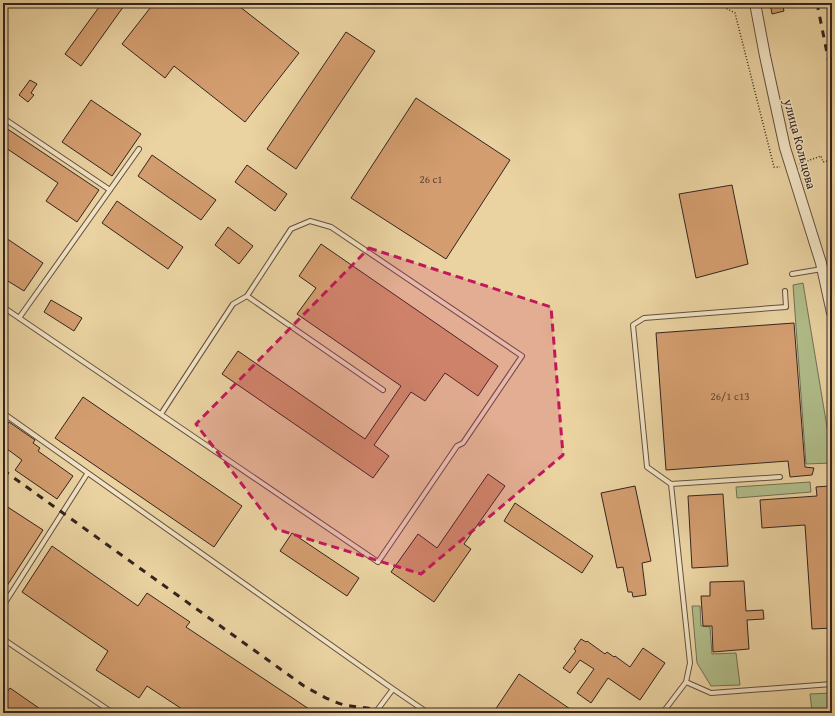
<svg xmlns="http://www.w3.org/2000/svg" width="835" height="716" viewBox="0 0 835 716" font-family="'Gentium Book Plus',serif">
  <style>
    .green { fill: #b0bd8a; stroke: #727054 }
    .building { fill: #d39d6f; stroke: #34241f }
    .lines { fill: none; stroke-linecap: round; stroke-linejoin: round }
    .service-casing { stroke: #625040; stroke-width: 6 }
    .tertiary-casing { stroke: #625040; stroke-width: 12 }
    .path { stroke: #34241f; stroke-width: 1.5; stroke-dasharray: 1 2; stroke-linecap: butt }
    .service { stroke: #f1e2c2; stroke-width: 4 }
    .tertiary { stroke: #f1e2c2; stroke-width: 10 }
    .rail { stroke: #34241f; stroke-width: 3; stroke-dasharray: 7 7; stroke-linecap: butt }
    .marked { fill: #c2185b; fill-opacity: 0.2; stroke: #c2185b; stroke-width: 3; stroke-dasharray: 8 5; stroke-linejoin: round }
    .labels { text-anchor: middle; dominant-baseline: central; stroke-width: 3; stroke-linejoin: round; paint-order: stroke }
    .number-label { font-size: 11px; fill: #5c4233 }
    .street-label { font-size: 13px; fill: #34241f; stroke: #f1e2c2 }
  </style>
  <rect width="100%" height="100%" fill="#ead2a1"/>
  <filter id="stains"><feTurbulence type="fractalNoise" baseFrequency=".005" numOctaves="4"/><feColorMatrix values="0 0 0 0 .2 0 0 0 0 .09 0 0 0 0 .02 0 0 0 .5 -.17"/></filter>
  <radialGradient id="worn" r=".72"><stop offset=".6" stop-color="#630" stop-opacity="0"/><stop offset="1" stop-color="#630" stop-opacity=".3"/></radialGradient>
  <path class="green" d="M 803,283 L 832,457 L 832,463 L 806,464 L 793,285 Z
    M 810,482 L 811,492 L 737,498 L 736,487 Z
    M 692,606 L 700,606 L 701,626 L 710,627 L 712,654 L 736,653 L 740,685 L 711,686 L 697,663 Z
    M 832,693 L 832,713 L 812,712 L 810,694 Z"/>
  <path class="building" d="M 102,3 L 126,3 L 81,66 L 65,54 Z
    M 154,3 L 235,3 L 299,53 L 245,122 L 174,66 L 165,78 L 122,44 Z
    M 770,3 L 782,3 L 784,11 L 772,14 Z
    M 346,32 L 375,51 L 296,169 L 267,149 Z
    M 30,80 L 37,84 L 31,93 L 34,95 L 28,102 L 19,95 Z
    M 416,98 L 510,160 L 446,259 L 351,198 Z
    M 91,100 L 141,134 L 112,176 L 62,142 Z
    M 3,126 L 99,190 L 77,222 L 46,201 L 58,183 L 3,146 Z
    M 152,155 L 216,200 L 201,220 L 138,176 Z
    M 247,165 L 287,194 L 275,211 L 235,182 Z
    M 732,185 L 748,264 L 696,278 L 679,194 Z
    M 117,201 L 183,247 L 168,269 L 102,223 Z
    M 228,227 L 253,246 L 239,264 L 215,245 Z
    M 3,236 L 43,263 L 24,291 L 3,278 Z
    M 321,244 L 498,366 L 478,396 L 445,373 L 425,401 L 411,392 L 374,445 L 389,456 L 373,478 L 222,374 L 238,351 L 365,439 L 401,386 L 297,314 L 316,288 L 299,276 Z
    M 51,300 L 82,318 L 74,331 L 44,312 Z
    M 794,323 L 805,467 L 814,468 L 812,475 L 790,477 L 788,461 L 666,470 L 656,333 Z
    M 83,397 L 242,506 L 214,547 L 55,438 Z
    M 9,422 L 35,440 L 33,443 L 40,448 L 38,451 L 73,476 L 57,499 L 15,470 L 22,460 L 3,446 L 3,430 Z
    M 488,474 L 505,486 L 464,544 L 471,549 L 434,602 L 391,572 L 418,534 L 437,548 Z
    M 635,486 L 651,561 L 642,563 L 646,595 L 633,597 L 632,592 L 628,592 L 623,567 L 617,568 L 601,493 Z
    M 829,486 L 829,494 L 832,494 L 832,628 L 812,629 L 805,525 L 762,528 L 760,500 L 817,496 L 816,487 Z
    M 723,494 L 728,566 L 692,568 L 688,496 Z
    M 515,503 L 593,556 L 582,573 L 504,521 Z
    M 3,504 L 43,530 L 3,592 Z
    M 292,533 L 359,578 L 347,596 L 280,551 Z
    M 52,546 L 138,606 L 147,593 L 190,622 L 186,627 L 315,713 L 188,713 L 147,686 L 139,698 L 96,670 L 108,651 L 22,592 Z
    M 744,581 L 746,611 L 763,610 L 764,619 L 747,620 L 749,649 L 713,652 L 712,626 L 703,626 L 701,596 L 710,596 L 710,582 Z
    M 581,639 L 586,642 L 587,641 L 605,654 L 607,652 L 614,657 L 615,656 L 630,667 L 643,648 L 665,663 L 640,700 L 608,678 L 591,703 L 577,693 L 594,669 L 580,660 L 570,673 L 563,668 L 576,651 L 574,649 Z
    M 519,674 L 576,713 L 493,713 Z
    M 10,688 L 46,713 L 3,713 L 3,698 Z"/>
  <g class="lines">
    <defs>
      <path id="service" d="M 3,118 L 110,190
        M 792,274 L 822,269
        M 3,307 L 378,562 L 457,446 L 463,443 L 522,356 L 331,227 L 310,221 L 291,229 L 247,296 L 383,390
        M 19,318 L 139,149
        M 3,413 L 393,689 L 375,713
        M 161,414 L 233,304 L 247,296
        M 671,484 L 780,477
        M 3,606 L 87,474
        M 3,639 L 113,713
        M 686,682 L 711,693 L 832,684
        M 393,689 L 428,713
        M 664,713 L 664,711 L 686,682 L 690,663 L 671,484 L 647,467 L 633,325 L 644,318 L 786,307 L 785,291"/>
      <path id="tertiary" d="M 755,3 L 765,56 L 785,148 L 821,263 L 832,313"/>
    </defs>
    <use href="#service" class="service-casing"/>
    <use href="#tertiary" class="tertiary-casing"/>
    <path class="path" d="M 716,3 L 735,13 L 774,167 L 780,167
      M 799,164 L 821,156 L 823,162 L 832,160"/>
    <use href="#service" class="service"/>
    <use href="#tertiary" class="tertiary"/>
    <path class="rail" d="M 817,3 L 832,78
      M 3,470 L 304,686 C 317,693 331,702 345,705 C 359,708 373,707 385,713"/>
  </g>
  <path class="marked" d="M 369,248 L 551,307 L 563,455 L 421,574 L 276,529 L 196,424 Z"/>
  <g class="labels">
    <g class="number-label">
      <text x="431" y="179">26 с1</text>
      <text x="730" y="396">26/1 с13</text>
    </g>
    <g class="street-label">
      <text transform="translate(800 144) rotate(75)">улица Кольцова</text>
    </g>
  </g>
  <rect width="835" height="716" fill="none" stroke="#ead2a1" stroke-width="16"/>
  <rect x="4" y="4" width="827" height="708" fill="none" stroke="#34241f" stroke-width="2"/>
  <rect x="8" y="8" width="819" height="700" fill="none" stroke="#34241f"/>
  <rect width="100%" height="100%" filter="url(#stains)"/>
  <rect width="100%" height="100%" fill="url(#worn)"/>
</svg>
